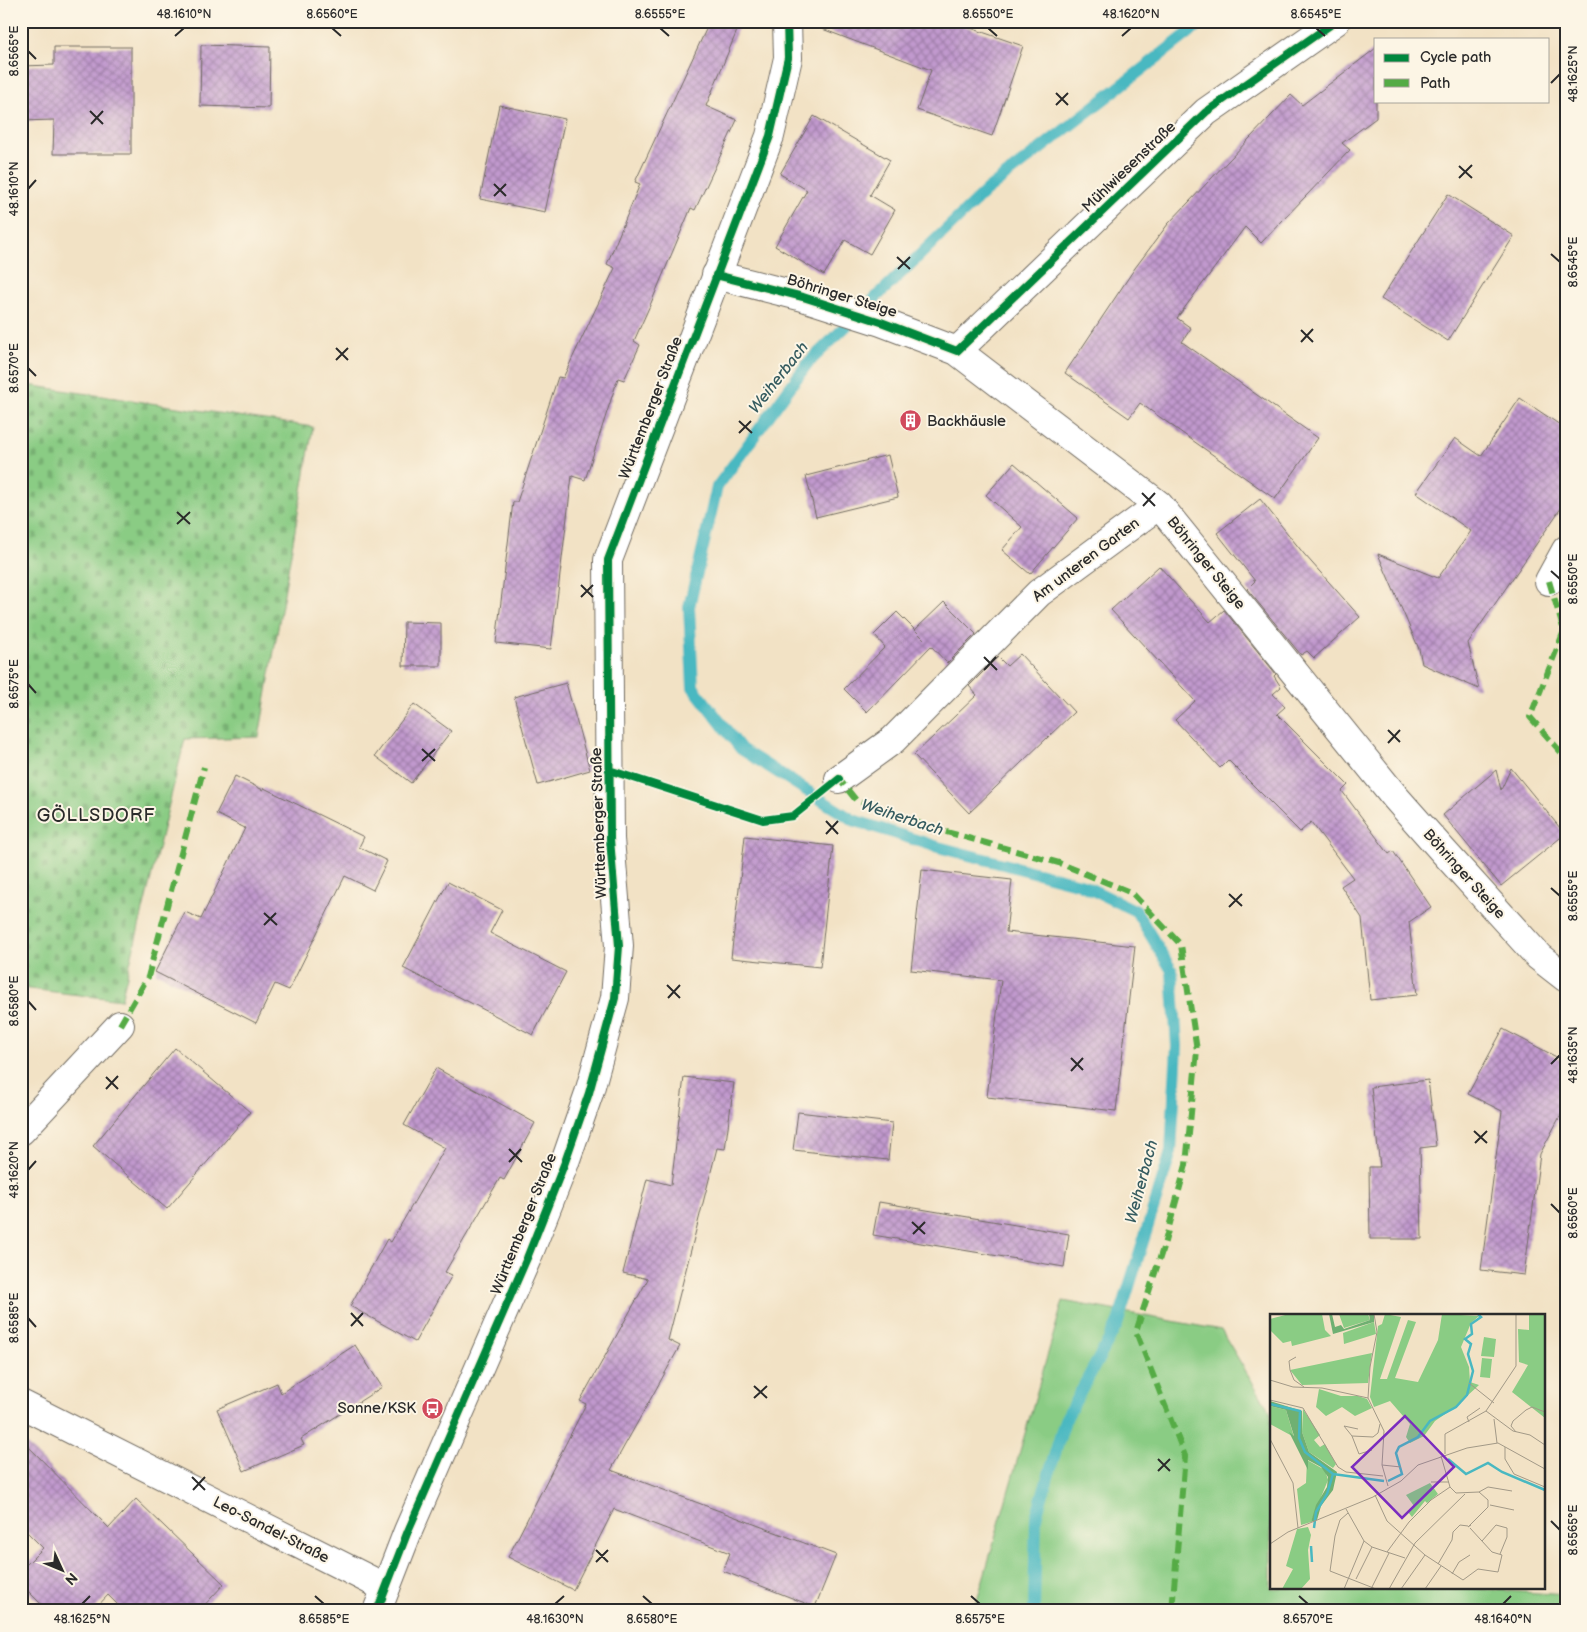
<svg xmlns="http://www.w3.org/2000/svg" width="1587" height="1632" viewBox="0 0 1587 1632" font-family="'Balsamiq Sans',sans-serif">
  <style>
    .grass { fill: #8acc84; stroke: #5a7c58 }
    .cemetery { fill: url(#cemetery-stones); stroke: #5a7c58 }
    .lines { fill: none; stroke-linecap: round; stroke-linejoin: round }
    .stream { stroke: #49b8c1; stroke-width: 12 }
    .building { fill: url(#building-cross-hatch) }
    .minor-casing { stroke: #716b61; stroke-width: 30 }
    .tertiary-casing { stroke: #716b61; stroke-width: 30 }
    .minor { stroke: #fff; stroke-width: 28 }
    .tertiary { stroke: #fff; stroke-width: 28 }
    .quiet { stroke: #54ab44; stroke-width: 6; stroke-dasharray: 12 6; stroke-linecap: butt }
    .cycleway-casing { stroke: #fcf5e5; stroke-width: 11 }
    .cycleway { stroke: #00873e; stroke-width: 8 }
    .ticks { fill: none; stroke: #2b2b2b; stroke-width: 2 }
    .labels { text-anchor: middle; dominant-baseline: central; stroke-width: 4; stroke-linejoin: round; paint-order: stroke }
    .street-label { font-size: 15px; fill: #2b2b2b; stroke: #fcf5e5 }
    .poi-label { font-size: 15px; fill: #2b2b2b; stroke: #fcf5e5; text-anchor: start }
    .water-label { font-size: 16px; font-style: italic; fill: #365c60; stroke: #fcf5e5 }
    .quarter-label { font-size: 18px; letter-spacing: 1px; fill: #2b2b2b; stroke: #fcf5e5 }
    .inset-river { fill: none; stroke: #49b8c1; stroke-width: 2.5 }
    .inset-road { fill: none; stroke: #a29987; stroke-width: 1 }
    .view { fill: #7b2cbf; fill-opacity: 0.15; stroke: #7b2cbf; stroke-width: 2.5 }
    .inset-edge { fill: none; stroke: #2b2b2b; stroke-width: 2.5 }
    .neatline { fill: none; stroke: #2b2b2b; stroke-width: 2 }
    .ticks-label { font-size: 12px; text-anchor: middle; fill: #2b2b2b }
  </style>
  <defs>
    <pattern id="cemetery-stones" width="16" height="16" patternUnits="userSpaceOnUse" patternTransform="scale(1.25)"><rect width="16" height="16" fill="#8acc84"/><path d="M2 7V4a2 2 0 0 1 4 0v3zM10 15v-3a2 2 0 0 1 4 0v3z" fill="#77af72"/></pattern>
    <pattern id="building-cross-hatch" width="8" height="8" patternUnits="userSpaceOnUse" patternTransform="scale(1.25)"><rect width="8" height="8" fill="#c199ce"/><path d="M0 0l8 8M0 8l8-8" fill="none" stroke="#9d7da7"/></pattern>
  </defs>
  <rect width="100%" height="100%" fill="#fcf5e5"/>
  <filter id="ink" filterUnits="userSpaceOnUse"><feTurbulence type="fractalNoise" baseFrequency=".02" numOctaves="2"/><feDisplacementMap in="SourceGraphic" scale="10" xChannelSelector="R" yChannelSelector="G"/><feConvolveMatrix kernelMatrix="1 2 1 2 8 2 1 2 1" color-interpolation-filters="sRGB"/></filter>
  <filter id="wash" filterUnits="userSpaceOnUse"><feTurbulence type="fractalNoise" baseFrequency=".0096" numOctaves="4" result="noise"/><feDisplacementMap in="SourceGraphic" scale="20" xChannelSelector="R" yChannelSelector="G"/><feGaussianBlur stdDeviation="1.12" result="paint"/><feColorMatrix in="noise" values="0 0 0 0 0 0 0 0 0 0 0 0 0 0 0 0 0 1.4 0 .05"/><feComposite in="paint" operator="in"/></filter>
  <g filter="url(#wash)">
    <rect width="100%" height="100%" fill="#f2e2c5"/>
    <path class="grass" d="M 1063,1301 L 1221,1330 L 1271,1413 L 1271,1588 L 1465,1588 L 1566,1595 L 1566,1611 L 974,1611 Z"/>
    <path class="cemetery" d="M 21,384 L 313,427 L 259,737 L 185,739 L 121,1000 L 21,988 Z"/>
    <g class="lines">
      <path class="stream" d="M 1034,1611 L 1036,1517 L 1065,1420 L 1117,1325 L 1171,1152 L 1177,1046 L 1172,971 L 1136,911 L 1080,884 L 938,847 L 853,820 L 741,749 L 693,687 L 689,607 L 717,487 L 807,364 L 986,191 L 1204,21"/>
    </g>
    <g id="blocks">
      <path class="building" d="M 710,21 L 741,21 L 706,106 L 737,120 L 695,210 L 691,208 L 651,303 L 634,341 L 640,345 L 624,380 L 618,378 L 585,480 L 572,476 L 551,649 L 496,643 L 513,502 L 517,502 L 558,377 L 563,378 L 615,268 L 607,264 L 640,184 L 635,182 Z
        M 810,21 L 950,21 L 1023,46 L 992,136 L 917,110 L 931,70 L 809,24 Z
        M 201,45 L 270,47 L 269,108 L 200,106 Z
        M 54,47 L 131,47 L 131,154 L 53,154 L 54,120 L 21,121 L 21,66 L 54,65 Z
        M 1376,48 L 1376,118 L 1342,143 L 1350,150 L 1261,243 L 1245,227 L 1177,318 L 1191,328 L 1182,342 L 1318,438 L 1275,499 L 1140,403 L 1129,418 L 1065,373 L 1135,268 L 1168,224 L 1291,95 L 1302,105 Z
        M 499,105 L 565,119 L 545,212 L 480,199 Z
        M 814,116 L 890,160 L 870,195 L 895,210 L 870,254 L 845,240 L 824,275 L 775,246 L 807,190 L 780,174 Z
        M 1448,194 L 1514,236 L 1448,341 L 1381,299 Z
        M 1520,398 L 1566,429 L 1566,501 L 1468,643 L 1479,689 L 1422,664 L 1419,649 L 1378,554 L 1438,578 L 1471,531 L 1416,493 L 1455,438 L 1481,456 Z
        M 888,455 L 898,497 L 816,517 L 806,476 Z
        M 1014,463 L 1078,518 L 1030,574 L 1002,550 L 1022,527 L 986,495 Z
        M 1260,499 L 1304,554 L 1360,617 L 1314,658 L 1307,651 L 1301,655 L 1247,589 L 1255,581 L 1217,533 Z
        M 1159,566 L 1210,622 L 1224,610 L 1276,674 L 1274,676 L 1281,687 L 1273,694 L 1285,707 L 1277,714 L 1348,785 L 1342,791 L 1389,854 L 1393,851 L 1431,907 L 1409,922 L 1417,995 L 1370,1000 L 1362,918 L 1341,886 L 1353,878 L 1311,822 L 1300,832 L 1228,760 L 1220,768 L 1175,720 L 1195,701 L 1111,610 Z
        M 944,602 L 976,634 L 947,663 L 931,646 L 867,712 L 844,689 L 885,647 L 874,635 L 897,612 L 924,639 L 915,630 Z
        M 404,622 L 441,623 L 441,666 L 403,666 Z
        M 1020,654 L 1074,712 L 969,813 L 914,755 L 977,695 L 969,686 L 998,657 L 1007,666 Z
        M 566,683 L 590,770 L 538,785 L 514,697 Z
        M 414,704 L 451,731 L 411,783 L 375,756 Z
        M 1511,768 L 1565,834 L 1501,886 L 1443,815 L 1496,770 L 1501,790 Z
        M 235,776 L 263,790 L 264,788 L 364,837 L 359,847 L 387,861 L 373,890 L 345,876 L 289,990 L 275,984 L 256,1023 L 155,972 L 185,912 L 201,919 L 245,828 L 216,814 Z
        M 745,836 L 833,846 L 820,967 L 731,958 Z
        M 922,870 L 1012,880 L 1006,932 L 1135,946 L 1116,1111 L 987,1097 L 1001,980 L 911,970 Z
        M 448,882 L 502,910 L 490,933 L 566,972 L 533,1035 L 403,968 Z
        M 1503,1029 L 1566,1062 L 1566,1105 L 1540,1154 L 1524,1275 L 1481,1270 L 1502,1111 L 1468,1094 Z
        M 175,1048 L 250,1112 L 167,1209 L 93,1146 Z
        M 436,1068 L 535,1123 L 504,1180 L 500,1178 L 445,1272 L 452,1275 L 415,1342 L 350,1306 L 387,1239 L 391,1242 L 445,1148 L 404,1125 Z
        M 684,1077 L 734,1083 L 725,1149 L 717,1148 L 668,1340 L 680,1346 L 611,1470 L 836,1555 L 815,1607 L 723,1571 L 730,1553 L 614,1509 L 573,1590 L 508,1557 L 586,1404 L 580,1401 L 648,1279 L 623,1273 L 647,1179 L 671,1185 Z
        M 1428,1080 L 1436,1146 L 1420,1148 L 1422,1239 L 1370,1239 L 1369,1167 L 1380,1167 L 1371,1087 Z
        M 798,1112 L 892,1123 L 888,1160 L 793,1150 Z
        M 879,1202 L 1069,1234 L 1064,1267 L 873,1235 Z
        M 355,1345 L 382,1387 L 301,1439 L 304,1445 L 244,1471 L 217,1409 L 277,1383 L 281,1393 Z
        M 21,1439 L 109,1528 L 136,1499 L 224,1584 L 199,1611 L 124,1611 L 108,1595 L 93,1611 L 48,1611 L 21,1584 L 21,1570 L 43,1548 L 21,1526 Z"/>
    </g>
  </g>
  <g filter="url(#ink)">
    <use href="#blocks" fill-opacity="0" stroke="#716b61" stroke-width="1"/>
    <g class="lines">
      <defs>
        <path id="minor" d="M 716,275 L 803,297 L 881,322 L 957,351 L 1159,505 L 1396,798 L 1443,851 L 1539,957 L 1566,978
          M 957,351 L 1206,112 L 1336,21
          M 1549,581 L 1566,550
          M 839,779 L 893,740 L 1039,593 L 1159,505
          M 21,1131 L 120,1025
          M 21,1404 L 386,1588"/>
        <path id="tertiary" d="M 377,1611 L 408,1531 L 527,1258 L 565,1162 L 589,1093 L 615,998 L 619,946 L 610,839 L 608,560 L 770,136 L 788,58 L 787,21"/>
      </defs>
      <use href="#minor" class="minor-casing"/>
      <use href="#tertiary" class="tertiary-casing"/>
      <use href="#minor" class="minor"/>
      <use href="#tertiary" class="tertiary"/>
      <path class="quiet" d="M 1549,581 L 1564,631 L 1530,717 L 1566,758
        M 836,781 L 839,779 L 856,800 L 932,828 L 1059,863 L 1132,893 L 1181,945 L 1197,1050 L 1186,1165 L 1164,1245 L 1136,1332 L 1185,1456 L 1172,1611
        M 120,1025 L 148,977 L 204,767"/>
      <defs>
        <path id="cycleway" d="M 716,275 L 803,297 L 881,322 L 957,351 L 1206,112 L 1336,21
          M 609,770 L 763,820 L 793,816 L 839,779
          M 377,1611 L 408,1531 L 527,1258 L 565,1162 L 589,1093 L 615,998 L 619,946 L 610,839 L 608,560 L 770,136 L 788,58 L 787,21"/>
      </defs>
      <use href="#cycleway" class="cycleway-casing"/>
      <use href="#cycleway" class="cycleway"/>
    </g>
  </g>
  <path class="ticks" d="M 332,28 L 341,36M 660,28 L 669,36M 988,28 L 997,36M 1316,28 L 1325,36M 175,36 L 184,28M 1122,36 L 1131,28M 28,51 L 36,59M 1551,83 L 1560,74M 1056,93 L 1068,105M 1056,105 L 1068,93M 90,111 L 103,124M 91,124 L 103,111M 1459,166 L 1472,178M 1459,178 L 1472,165M 494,184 L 506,196M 28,189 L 36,180M 494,196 L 506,184M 1551,254 L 1560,262M 897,257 L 910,269M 898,269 L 910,257M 1301,330 L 1313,342M 1301,342 L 1313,329M 336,348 L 348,360M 336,360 L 348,348M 28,368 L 36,376M 739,421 L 752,433M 739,433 L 751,421M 1142,493 L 1155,506M 1143,506 L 1155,493M 177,512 L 190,524M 177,524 L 190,512M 1551,571 L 1560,579M 581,585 L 593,597M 581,597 L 593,585M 984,657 L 997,670M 984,670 L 996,657M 28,684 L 36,693M 1388,730 L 1400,742M 1388,743 L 1400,730M 422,749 L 435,761M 422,761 L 435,749M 826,821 L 838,834M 826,834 L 838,821M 1551,888 L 1560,896M 1229,894 L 1242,906M 1229,907 L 1242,894M 264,913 L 277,925M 264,925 L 276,913M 667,985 L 680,998M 668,998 L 680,985M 28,1001 L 36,1010M 1071,1058 L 1083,1070M 1551,1064 L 1560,1055M 1071,1071 L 1083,1058M 106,1077 L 118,1089M 106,1089 L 118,1076M 1474,1131 L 1487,1143M 1475,1143 L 1487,1131M 509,1149 L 522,1162M 509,1162 L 521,1149M 28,1170 L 36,1161M 1551,1204 L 1560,1213M 912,1222 L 925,1234M 913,1234 L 925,1222M 351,1313 L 363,1326M 28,1318 L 36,1327M 351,1326 L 363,1313M 754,1386 L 767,1398M 754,1398 L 767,1386M 1158,1459 L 1170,1471M 1158,1471 L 1170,1459M 192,1477 L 205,1490M 193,1490 L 205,1477M 1551,1521 L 1560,1530M 596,1550 L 608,1562M 596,1562 L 608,1550M 315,1596 L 324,1604M 643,1596 L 652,1604M 971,1596 L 980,1604M 1299,1596 L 1308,1604M 82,1604 L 90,1596M 555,1604 L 564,1596M 1503,1604 L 1511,1596"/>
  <defs>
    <symbol id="building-disc" viewBox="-11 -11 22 22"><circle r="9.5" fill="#d1495b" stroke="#fcf5e5"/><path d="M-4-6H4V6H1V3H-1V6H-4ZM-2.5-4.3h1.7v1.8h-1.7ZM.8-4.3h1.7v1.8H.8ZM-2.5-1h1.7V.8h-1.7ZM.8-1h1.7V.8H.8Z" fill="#fff"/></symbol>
    <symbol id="bus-disc" viewBox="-11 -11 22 22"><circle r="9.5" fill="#d1495b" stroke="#fcf5e5"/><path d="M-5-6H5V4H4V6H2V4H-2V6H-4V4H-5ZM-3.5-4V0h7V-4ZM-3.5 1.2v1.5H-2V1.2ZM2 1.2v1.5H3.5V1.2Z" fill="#fff"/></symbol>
  </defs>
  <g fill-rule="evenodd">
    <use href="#building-disc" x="898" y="408" width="25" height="25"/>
    <use href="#bus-disc" x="420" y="1396" width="25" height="25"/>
  </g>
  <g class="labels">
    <g class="street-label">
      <text transform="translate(1129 167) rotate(-44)">Mühlwiesenstraße</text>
      <text transform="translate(842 296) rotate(17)">Böhringer Steige</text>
      <text transform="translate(651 408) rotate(-69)">Württemberger Straße</text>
      <text transform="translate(1086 560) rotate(-37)">Am unteren Garten</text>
      <text transform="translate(1206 563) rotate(51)">Böhringer Steige</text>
      <text transform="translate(599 823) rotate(-92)">Württemberger Straße</text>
      <text transform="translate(1464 874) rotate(48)">Böhringer Steige</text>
      <text transform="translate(524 1224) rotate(-68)">Württemberger Straße</text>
      <text transform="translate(271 1530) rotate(27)">Leo-Sandel-Straße</text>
    </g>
    <g class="poi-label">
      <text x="927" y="421">Backhäusle</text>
      <text x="416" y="1408" text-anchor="end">Sonne/KSK</text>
    </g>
    <g class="water-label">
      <text transform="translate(779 378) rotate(-52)">Weiherbach</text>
      <text transform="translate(902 818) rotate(18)">Weiherbach</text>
      <text transform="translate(1142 1182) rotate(-75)">Weiherbach</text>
    </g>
    <g class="quarter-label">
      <text x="96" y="815">GÖLLSDORF</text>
    </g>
  </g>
  <g transform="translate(1270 1314)">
    <rect width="275" height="275" fill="#f2e2c5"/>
    <path d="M 19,0 L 52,0 L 55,16 L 61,22 L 22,32 L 21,27 L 13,29 L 0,16 L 0,5 ZM 69,0 L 98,0 L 100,6 L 74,14 ZM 115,0 L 131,3 L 110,65 L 117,65 L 138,6 L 146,8 L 125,64 L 148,68 L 168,26 L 172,0 L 209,2 L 201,9 L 191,33 L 199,53 L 200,68 L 209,71 L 184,94 L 165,107 L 154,122 L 140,129 L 136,123 L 140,110 L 120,87 L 104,93 L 100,83 L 108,12 L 112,10 ZM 259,0 L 275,0 L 275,104 L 242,78 L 258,51 L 249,48 L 248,15 L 259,16 ZM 104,8 L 106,20 L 74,30 L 73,19 ZM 214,23 L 226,25 L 224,43 L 211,42 ZM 102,39 L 98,69 L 32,71 L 20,56 ZM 212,44 L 222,45 L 220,64 L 210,63 ZM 49,75 L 71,82 L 88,82 L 97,85 L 102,94 L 85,102 L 72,93 L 56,102 L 46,93 ZM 0,92 L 16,96 L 24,123 L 0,110 ZM 33,95 L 50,121 L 44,126 L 50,133 L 55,130 L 66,150 L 63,154 L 39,138 L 32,118 ZM 37,146 L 55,156 L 58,166 L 41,208 L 31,211 L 27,175 L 36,169 ZM 38,213 L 41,221 L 38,236 L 40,265 L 31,275 L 12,275 L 23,255 L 16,252 L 27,215 Z" fill="#8acc84"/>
    <path d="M 59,0 L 62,0 L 65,13 L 71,11 L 74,15 L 100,6 L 99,0 L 104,0 L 104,8 L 63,20 ZM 0,87 L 32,97 L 32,118 L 39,138 L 67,158 L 63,176 L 51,192 L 47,206 L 41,208 L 46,191 L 57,173 L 58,163 L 51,153 L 38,146 L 38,156 L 19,118 L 24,122 L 16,96 L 0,92 Z" fill="#6fb072"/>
    <path d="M 160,169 L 168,180 L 157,189 L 155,187 L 142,203 L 138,198 L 144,192 L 136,181 Z" fill="#8acc84"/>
    <path class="inset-river" d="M 0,90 L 30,97 L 29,124 L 35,138 L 63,160 L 57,180 L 46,198 L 44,214M 178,145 L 196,160 L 218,149 L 232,158 L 275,176M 63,160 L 114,167M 118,167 L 132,160 L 126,139 L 129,133 L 148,123 L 160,107 L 186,93 L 197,81 L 203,57 L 198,40 L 201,30 L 195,25 L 202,20 L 201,10 L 211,3 L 208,0M 41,232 L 42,248"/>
    <path class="inset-road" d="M 104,0 L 107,18 L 100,53 L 98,84 L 114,117 L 112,151 L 118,172M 26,43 L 19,47 L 20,56 L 24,66 L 34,73M 0,66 L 23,73 L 52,74 L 98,84M 199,69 L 224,89M 0,86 L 33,94 L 68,153 L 76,158 L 113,162M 216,97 L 243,117 L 260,121 L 275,131M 224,105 L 227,129M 199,108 L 197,103 L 210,94M 88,115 L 74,112 L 82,122 L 103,123 L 108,119 L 110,110M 246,118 L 241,112 L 243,107 L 256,96 L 262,93 L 275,98M 82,122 L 89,140 L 102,136M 0,125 L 23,169 L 28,214M 235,133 L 235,145 L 244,160 L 275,173M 175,140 L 175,120 L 216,97 L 246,52 L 246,0M 171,142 L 180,173 L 186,179 L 209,178 L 218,186 L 218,193 L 198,213 L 201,211M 112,151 L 131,153M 161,168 L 179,168M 209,178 L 218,173 L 242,177M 105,181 L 117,207 L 155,241 L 193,266 L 208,255 L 228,258 L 232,241 L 222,238 L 200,214M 220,191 L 244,196M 76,195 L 94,227 L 102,233 L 135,244M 78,199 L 70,206 L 65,222 L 60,257 L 106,275M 212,227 L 226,211 L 237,214 L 237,223 L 230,240M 0,230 L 18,218 L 103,183 L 131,167 L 148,151 L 197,134 L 228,129 L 275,155M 117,238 L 139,208 L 161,186 L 180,173M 168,250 L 182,226 L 183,218 L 190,211 L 198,212M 182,260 L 189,248 L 200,241M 86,265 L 102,233M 74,275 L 94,227M 101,275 L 119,239M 119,275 L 145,229 L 195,180M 131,275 L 155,241M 155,275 L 171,252"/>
    <path class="view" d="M 135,102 L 184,153 L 132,204 L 82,153 Z"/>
    <rect width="275" height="275" class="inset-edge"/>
  </g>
  <rect width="1587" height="1632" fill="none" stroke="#fcf5e5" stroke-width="55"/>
  <rect x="1374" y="38" width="175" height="65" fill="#fcf5e5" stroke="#a8a49b"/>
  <rect x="1384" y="54" width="25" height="8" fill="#00873e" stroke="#a8a49b"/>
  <text x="1420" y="62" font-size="15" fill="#2b2b2b">Cycle path</text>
  <rect x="1384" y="79" width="25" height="8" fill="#54ab44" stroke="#a8a49b"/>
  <text x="1420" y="88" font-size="15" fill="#2b2b2b">Path</text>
  <g transform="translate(62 1570) rotate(134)" stroke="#fcf5e5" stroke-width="4" paint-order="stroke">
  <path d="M0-4L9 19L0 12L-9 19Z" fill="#2b2b2b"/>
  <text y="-8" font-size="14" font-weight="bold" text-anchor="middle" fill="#2b2b2b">N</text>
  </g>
  <rect x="28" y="28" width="1532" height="1576" class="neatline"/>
  <g class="ticks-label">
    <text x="184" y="18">48.1610°N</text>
    <text x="332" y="18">8.6560°E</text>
    <text x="660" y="18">8.6555°E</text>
    <text x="988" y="18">8.6550°E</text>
    <text x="1131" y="18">48.1620°N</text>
    <text x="1316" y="18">8.6545°E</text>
    <text transform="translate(14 51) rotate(-90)" y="4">8.6565°E</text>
    <text transform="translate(1573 74) rotate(-90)" y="4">48.1625°N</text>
    <text transform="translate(14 189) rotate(-90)" y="4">48.1610°N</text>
    <text transform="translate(1573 262) rotate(-90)" y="4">8.6545°E</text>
    <text transform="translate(14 368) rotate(-90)" y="4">8.6570°E</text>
    <text transform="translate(1573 579) rotate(-90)" y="4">8.6550°E</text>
    <text transform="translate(14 684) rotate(-90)" y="4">8.6575°E</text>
    <text transform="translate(1573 896) rotate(-90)" y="4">8.6555°E</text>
    <text transform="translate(14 1001) rotate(-90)" y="4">8.6580°E</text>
    <text transform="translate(1573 1055) rotate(-90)" y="4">48.1635°N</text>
    <text transform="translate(14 1170) rotate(-90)" y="4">48.1620°N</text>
    <text transform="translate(1573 1213) rotate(-90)" y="4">8.6560°E</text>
    <text transform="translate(14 1318) rotate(-90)" y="4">8.6585°E</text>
    <text transform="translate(1573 1530) rotate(-90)" y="4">8.6565°E</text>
    <text x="82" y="1623">48.1625°N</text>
    <text x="324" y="1623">8.6585°E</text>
    <text x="555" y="1623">48.1630°N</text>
    <text x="652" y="1623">8.6580°E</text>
    <text x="980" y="1623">8.6575°E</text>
    <text x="1308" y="1623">8.6570°E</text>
    <text x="1503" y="1623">48.1640°N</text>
  </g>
</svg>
